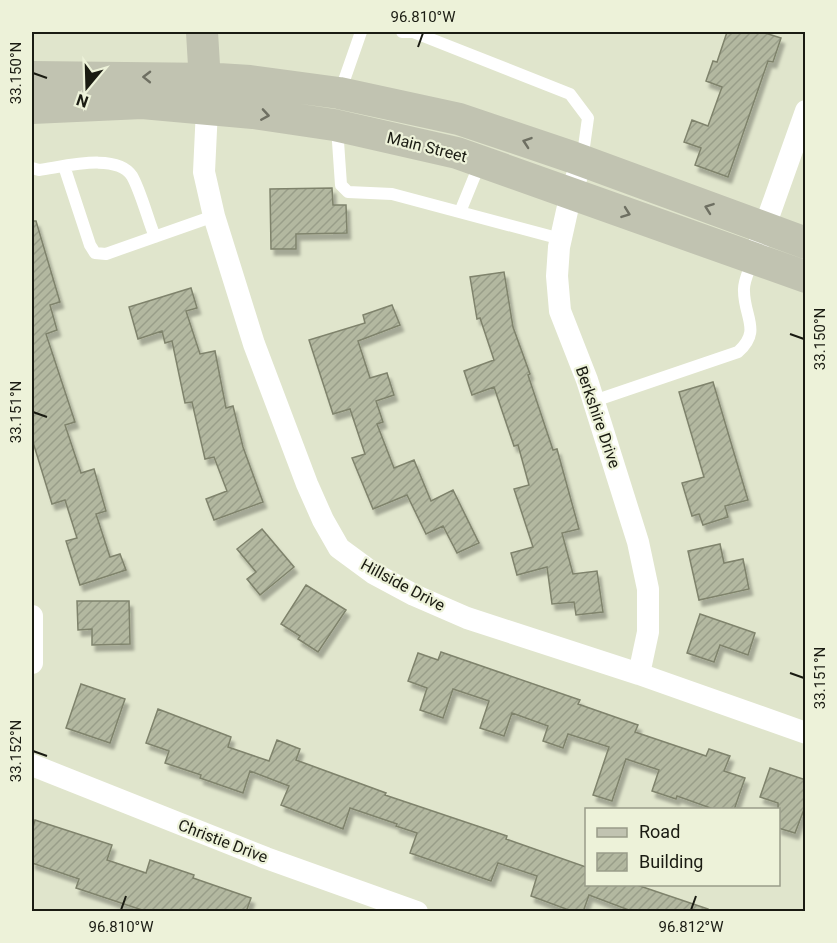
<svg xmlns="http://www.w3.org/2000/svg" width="837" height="943" viewBox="0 0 837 943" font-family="Roboto,sans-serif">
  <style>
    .building { fill: url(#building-hatch); stroke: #7f836c; stroke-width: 1.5; filter: url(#shadow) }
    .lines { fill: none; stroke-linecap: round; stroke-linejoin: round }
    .lane { stroke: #fff; stroke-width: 12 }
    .street { stroke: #fff; stroke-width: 22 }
    .secondary { stroke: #c1c3b1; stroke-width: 32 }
    .oneway { stroke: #6e6f62 }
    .ticks { fill: none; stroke: #1a1b12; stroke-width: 2 }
    .labels { text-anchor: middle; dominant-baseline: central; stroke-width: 4.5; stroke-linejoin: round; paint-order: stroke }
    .street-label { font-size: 16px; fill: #1a1b12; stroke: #edf2d9 }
    .neatline { fill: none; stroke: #1a1b12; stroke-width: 2 }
    .ticks-label { font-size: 15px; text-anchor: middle; fill: #1a1b12 }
  </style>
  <defs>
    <pattern id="building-hatch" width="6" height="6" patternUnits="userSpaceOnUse" patternTransform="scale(1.5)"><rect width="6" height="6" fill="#b3b8a0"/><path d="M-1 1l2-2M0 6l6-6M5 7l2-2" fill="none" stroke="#999e89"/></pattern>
    <filter id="shadow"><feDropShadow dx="3.5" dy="6" stdDeviation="1.5" flood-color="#0004"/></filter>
  </defs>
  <rect width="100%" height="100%" fill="#e0e5cc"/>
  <path class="building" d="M 727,32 L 762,32 L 781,38 L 773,62 L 768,61 L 728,177 L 695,165 L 701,148 L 684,142 L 692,120 L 708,126 L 722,87 L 706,81 L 713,61 L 717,62 Z
    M 332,188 L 333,205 L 346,205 L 347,233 L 296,234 L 296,249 L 271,249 L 270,189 Z
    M 32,221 L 36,221 L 60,302 L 50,305 L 57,330 L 46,334 L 75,422 L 65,425 L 81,473 L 94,469 L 106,511 L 96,514 L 110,557 L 120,554 L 126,570 L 80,585 L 66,541 L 77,538 L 65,500 L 52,504 L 32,439 Z
    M 504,272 L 513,327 L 530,374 L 528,375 L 553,450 L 557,449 L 579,529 L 562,533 L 573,574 L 597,571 L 603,612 L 576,615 L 574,602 L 552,604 L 547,567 L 517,575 L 511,553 L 533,547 L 514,489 L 529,485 L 518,445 L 514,446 L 494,387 L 472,395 L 464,371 L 494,360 L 480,318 L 477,319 L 470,277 Z
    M 191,288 L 197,308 L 186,311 L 200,354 L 215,351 L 226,408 L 233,406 L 243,447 L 263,502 L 214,520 L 206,499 L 227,491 L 214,457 L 205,459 L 192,402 L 185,403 L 172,341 L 165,343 L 162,331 L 138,339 L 129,307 Z
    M 392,305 L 400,325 L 358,341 L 370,378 L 387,373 L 394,395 L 376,401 L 383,422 L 377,424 L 394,468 L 414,460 L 431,501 L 453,490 L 479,543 L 457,553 L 443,526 L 426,534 L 407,495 L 373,509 L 352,458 L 365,454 L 350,409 L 333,414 L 309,340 L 365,323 L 363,315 Z
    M 713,382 L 748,500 L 725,506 L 728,517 L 703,525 L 699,514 L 692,516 L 682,483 L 704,477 L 679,392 Z
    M 262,529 L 294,567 L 260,595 L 247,579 L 256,572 L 237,549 Z
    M 720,544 L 724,563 L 743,559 L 749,589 L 699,600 L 688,551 Z
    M 306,585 L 346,610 L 318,652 L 298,639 L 300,636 L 281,624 Z
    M 77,601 L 129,601 L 130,644 L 92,645 L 92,629 L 78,630 Z
    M 700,614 L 755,633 L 748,655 L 720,645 L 714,662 L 687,653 Z
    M 441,652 L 580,700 L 578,704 L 638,725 L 635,732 L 706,756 L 709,749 L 730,756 L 724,771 L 745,778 L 734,810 L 716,810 L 677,796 L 676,799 L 652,791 L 659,770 L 626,759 L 612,801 L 593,795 L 609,747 L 568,734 L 563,748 L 543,741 L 548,726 L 512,713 L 504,736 L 480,728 L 489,701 L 453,689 L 443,718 L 420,710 L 427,688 L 408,681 L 418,653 L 438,660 Z
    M 81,684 L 125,699 L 110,743 L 66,728 Z
    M 158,709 L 231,737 L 228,747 L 269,761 L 277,740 L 300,749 L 296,760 L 386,793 L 385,795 L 507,836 L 506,839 L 586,867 L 586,885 L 637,885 L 708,909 L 707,912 L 634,912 L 589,895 L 583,912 L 574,912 L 531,896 L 537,876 L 498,863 L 491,881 L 410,853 L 417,833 L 396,826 L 397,824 L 350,808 L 343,829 L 281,805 L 289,786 L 250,771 L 243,793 L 200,778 L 201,775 L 165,763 L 169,751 L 146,743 Z
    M 770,768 L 806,780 L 806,804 L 795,833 L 778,828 L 778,803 L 760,797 Z
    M 35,820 L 112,845 L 107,860 L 146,873 L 150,860 L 194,875 L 193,878 L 251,898 L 246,912 L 148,912 L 76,888 L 79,879 L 32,863 L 32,831 Z"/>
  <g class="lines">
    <path class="lane" d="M 402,32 L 413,32 L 570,94 L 588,118 L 582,161
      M 340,92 L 361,32
      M 337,127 L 341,185 L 348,192 L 392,194 L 561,239
      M 64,166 L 90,245 L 95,253 L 106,254 L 214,216
      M 32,168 L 39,170 C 63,167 117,152 132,176 C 141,192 148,220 155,237
      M 460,212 L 480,163
      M 594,401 L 738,352 C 762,331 744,317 744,291 C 743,281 750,269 753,259"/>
    <path class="street" d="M 207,109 L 204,172 L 214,216 L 254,344 L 307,484 L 323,520 L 339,548 L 373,573 L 414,595 L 467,618 L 639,674 L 806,733
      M 582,161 L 571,193 L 559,247 L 557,276 L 560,311 L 587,380 L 638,542 L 648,589 L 648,632 L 639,674
      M 760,240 L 806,111
      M 32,616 L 32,663
      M 32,765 L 266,858 L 417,912"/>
    <path class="secondary" d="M 202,32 L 206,99
      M 32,77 L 218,79 L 250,81 L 339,93 L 459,119 L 572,157 L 806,243
      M 32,108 L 142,103 L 253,113 L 334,125 L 457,153 L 806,277"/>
  </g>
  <defs><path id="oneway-chevron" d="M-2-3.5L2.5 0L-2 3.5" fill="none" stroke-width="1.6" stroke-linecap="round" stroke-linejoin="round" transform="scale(1.5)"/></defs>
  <g class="oneway">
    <use href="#oneway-chevron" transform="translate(147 77) rotate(-179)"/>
    <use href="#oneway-chevron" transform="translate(265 115) rotate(9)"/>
    <use href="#oneway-chevron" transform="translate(527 142) rotate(-161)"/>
    <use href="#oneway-chevron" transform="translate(709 208) rotate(-160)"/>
    <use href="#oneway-chevron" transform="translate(626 213) rotate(20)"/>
  </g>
  <path class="ticks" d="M 418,47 L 423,33M 33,73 L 47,78M 790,334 L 804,339M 33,412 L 47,417M 790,673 L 804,678M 33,751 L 47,756M 121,910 L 126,896M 691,910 L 696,896"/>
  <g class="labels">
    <g class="street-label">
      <text transform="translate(427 147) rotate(14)">Main Street</text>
      <text transform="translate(598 417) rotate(71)">Berkshire Drive</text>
      <text transform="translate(403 585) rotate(28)">Hillside Drive</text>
      <text transform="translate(223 841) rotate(21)">Christie Drive</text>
    </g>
  </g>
  <rect width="837" height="943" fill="none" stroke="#edf2d9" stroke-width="66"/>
  <rect x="585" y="808" width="195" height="78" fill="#edf2d9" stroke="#999c89" stroke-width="1.5"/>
  <rect x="597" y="828" width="30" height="9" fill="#c1c3b1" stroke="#999c89" stroke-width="1.5"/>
  <text x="639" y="838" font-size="18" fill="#1a1b12">Road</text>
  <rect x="597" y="853" width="30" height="18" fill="url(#building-hatch)" stroke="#999c89" stroke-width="1.5"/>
  <text x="639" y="868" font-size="18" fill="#1a1b12">Building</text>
  <g transform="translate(87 87) rotate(199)" stroke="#edf2d9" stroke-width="4.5" paint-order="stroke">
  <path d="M0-4.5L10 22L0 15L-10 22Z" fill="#1a1b12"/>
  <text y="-9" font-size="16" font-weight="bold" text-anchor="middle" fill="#1a1b12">N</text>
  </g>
  <rect x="33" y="33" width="771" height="877" class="neatline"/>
  <g class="ticks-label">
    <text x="423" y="22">96.810°W</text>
    <text transform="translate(16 73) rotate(-90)" y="5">33.150°N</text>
    <text transform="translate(820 339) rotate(-90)" y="5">33.150°N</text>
    <text transform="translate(16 412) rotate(-90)" y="5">33.151°N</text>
    <text transform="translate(820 678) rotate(-90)" y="5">33.151°N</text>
    <text transform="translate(16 751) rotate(-90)" y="5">33.152°N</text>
    <text x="121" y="932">96.810°W</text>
    <text x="691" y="932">96.812°W</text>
  </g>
</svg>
